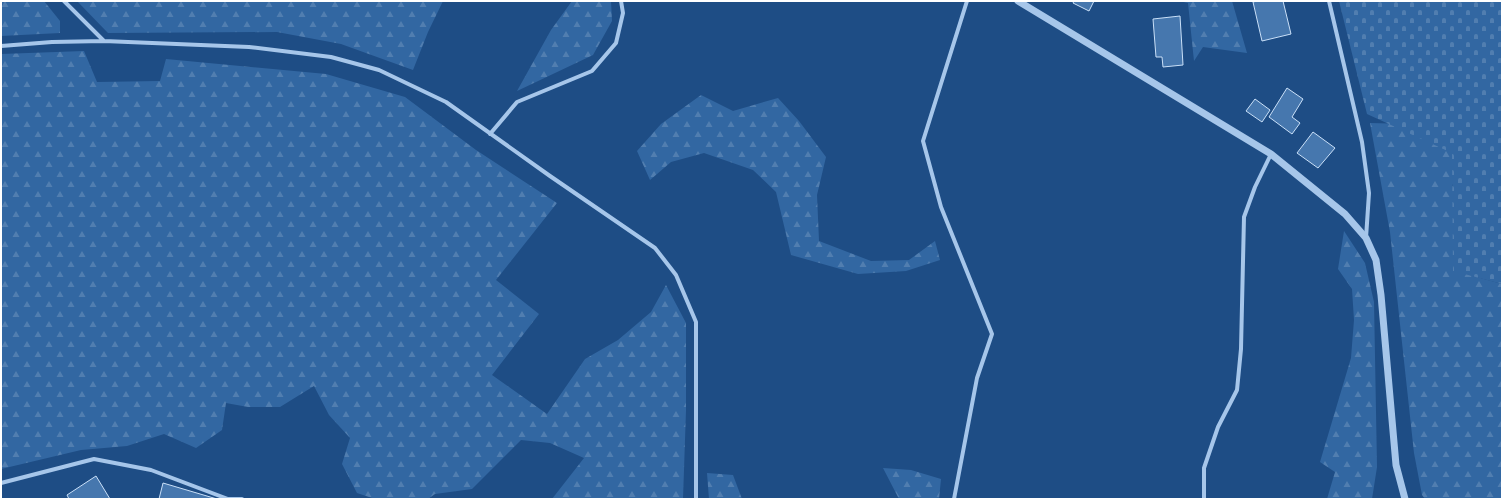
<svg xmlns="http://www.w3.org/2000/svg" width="1503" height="500" viewBox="0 0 1503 500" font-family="'Fira Sans',sans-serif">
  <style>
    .forest { fill: url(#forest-firs) }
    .cemetery { fill: url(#cemetery-stones) }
    .building { fill: #4677ae; stroke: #cae0f8 }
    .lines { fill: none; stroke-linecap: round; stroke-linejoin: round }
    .minor { stroke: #a6c6ea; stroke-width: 4 }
    .tertiary { stroke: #a6c6ea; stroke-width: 7 }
  </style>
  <defs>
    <pattern id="forest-firs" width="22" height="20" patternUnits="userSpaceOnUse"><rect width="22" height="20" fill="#3267a2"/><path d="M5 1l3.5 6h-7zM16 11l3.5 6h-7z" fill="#517eb0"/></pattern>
    <pattern id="cemetery-stones" width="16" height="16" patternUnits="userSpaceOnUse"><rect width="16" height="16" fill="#3267a2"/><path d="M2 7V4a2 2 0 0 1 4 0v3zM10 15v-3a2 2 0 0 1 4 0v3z" fill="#517eb0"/></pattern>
  </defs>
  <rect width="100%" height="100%" fill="#1e4d85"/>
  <path class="forest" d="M 1,1 L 44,1 L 60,21 L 60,33 L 1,36 Z
    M 77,1 L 443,1 L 428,32 L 413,70 L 341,44 L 277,32 L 108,33 Z
    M 572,1 L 611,1 L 612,21 L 593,55 L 517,91 L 551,30 Z
    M 1179,1 L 1232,1 L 1247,53 L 1203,47 L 1194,61 L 1188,3 Z
    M 84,51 L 97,82 L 160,81 L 166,59 L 326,74 L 405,97 L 476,150 L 557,203 L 496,280 L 539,314 L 492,375 L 547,414 L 585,359 L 618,340 L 651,312 L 666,285 L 686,323 L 686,410 L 683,499 L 552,499 L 584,458 L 550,443 L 521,440 L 472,489 L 435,494 L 428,499 L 375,499 L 357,493 L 342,464 L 350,438 L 329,415 L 314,386 L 280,407 L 248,407 L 226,403 L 222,430 L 196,448 L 164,434 L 127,446 L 81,450 L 1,469 L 1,54 Z
    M 701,95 L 733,111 L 778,98 L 799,121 L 826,157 L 817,195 L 819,241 L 871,261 L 909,260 L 935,241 L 940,260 L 906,271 L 858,274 L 791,255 L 776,192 L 753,170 L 704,153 L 671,162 L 650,180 L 637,151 L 661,124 Z
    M 1370,123 L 1443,125 L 1466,170 L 1452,185 L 1473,276 L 1502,284 L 1502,499 L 1425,499 L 1422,495 L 1414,453 L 1390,232 Z
    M 1344,231 L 1365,263 L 1374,302 L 1377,467 L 1372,499 L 1327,499 L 1335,472 L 1320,462 L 1351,358 L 1354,320 L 1352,289 L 1338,269 Z
    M 883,468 L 911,470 L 941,479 L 939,499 L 899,499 Z
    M 707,473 L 733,475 L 742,499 L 709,499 Z"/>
  <path class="cemetery" d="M 1339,1 L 1502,1 L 1502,284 L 1453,271 L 1452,153 L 1367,114 Z"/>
  <path class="building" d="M 1074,1 L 1094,1 L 1089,11 L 1073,3 Z
    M 1257,1 L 1283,1 L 1291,34 L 1262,41 L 1253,2 Z
    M 1180,16 L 1183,65 L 1163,67 L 1162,57 L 1156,57 L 1153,19 Z
    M 1287,88 L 1303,99 L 1292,117 L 1300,123 L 1292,134 L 1269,117 Z
    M 1255,99 L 1270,110 L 1262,122 L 1246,111 Z
    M 1313,132 L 1335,148 L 1318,168 L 1297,153 Z
    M 96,476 L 110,499 L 69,499 L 67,495 Z
    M 163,483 L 217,499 L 159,499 Z"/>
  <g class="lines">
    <path class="minor" d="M 64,1 L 104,41
      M 1329,1 L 1362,142 L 1369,193 L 1366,238
      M 1,46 L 52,42 L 104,41 L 249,47 L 331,57 L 379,70 L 446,102 L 550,176 L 655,248 L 676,275 L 696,322 L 696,499
      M 490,134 L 517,102 L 592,71 L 616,43 L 623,13 L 621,1
      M 1,483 L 94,459 L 151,470 L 228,499 L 242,499
      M 954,499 L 977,378 L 992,334 L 941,207 L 923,141 L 967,1
      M 1204,499 L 1204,468 L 1218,427 L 1237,390 L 1241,349 L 1244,217 L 1255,187 L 1271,154"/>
    <path class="tertiary" d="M 1018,1 L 1271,154 L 1345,214 L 1366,238 L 1376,260 L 1381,295 L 1396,465 L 1405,499"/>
  </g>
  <rect width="1503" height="500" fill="none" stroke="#ffffff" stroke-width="4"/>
</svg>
